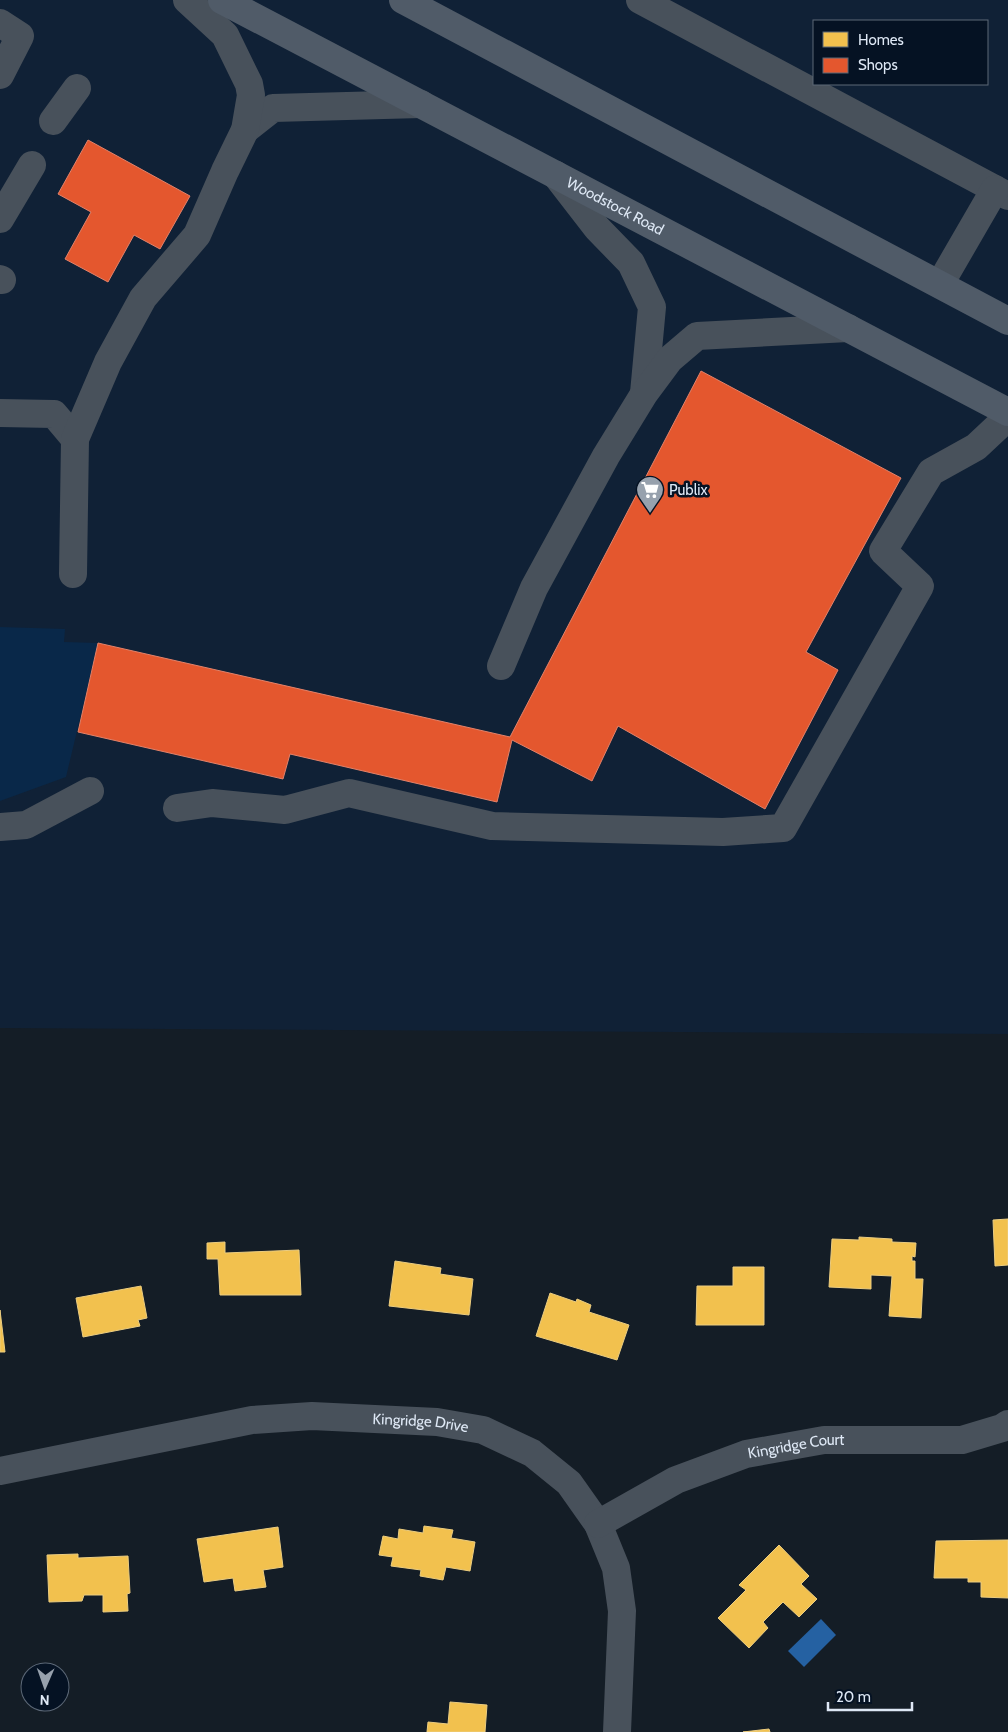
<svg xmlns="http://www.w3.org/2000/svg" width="1008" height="1732" viewBox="0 0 1008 1732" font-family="Cabin,sans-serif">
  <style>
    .built { fill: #102136; fill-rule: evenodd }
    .green { fill: #092849 }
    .water { fill: #2561a2 }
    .homes { fill: #f2c14e; stroke: #eccd80 }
    .shops { fill: #e4572e; stroke: #e2826a }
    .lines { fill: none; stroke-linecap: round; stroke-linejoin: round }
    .minor { stroke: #48515b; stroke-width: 28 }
    .major { stroke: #505b68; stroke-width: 28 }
    .labels { text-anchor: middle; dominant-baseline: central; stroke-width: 5; stroke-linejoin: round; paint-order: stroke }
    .street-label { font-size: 15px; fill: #dee8f5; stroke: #051223 }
    .poi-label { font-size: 15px; fill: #dee8f5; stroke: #051223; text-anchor: start }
  </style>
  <rect width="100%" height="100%" fill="#141d26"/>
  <path class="built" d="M 0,0 L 1008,0 L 1008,1034 L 0,1028 ZM 814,21 L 987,21 L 987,84 L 814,84 Z"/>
  <path class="green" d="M 0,627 L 65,629 L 64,642 L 98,643 L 66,777 L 0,801 Z"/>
  <path class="water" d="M 821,1619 L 836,1635 L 804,1667 L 788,1651 Z"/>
  <path class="homes" d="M 1008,1219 L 1008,1265 L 995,1266 L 993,1220 Z
    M 859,1237 L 892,1239 L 892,1242 L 916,1243 L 915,1257 L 912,1256 L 912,1261 L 915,1261 L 915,1279 L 923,1279 L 921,1318 L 889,1316 L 892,1276 L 871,1275 L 871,1289 L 829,1287 L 832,1239 L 859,1240 Z
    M 225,1242 L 225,1253 L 299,1250 L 301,1295 L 220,1295 L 218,1259 L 207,1259 L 207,1243 Z
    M 395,1261 L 441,1268 L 440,1274 L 473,1279 L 469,1315 L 389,1306 Z
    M 733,1267 L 764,1267 L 764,1325 L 696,1325 L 697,1286 L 733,1286 Z
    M 141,1286 L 147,1318 L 138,1320 L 140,1326 L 83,1337 L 76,1298 Z
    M 550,1293 L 576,1302 L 577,1299 L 591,1305 L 589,1312 L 629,1325 L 617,1360 L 536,1336 Z
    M 0,1310 L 5,1352 L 0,1352 Z
    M 424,1526 L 453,1530 L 451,1538 L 475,1542 L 470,1571 L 446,1567 L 443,1580 L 420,1576 L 421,1570 L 391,1566 L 393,1557 L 379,1555 L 383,1536 L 398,1539 L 399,1529 L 423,1533 Z
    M 278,1527 L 283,1567 L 263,1570 L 266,1587 L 235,1591 L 233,1578 L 204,1582 L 197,1539 Z
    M 1008,1540 L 1008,1598 L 981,1597 L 981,1582 L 968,1582 L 968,1578 L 934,1578 L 936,1541 Z
    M 779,1545 L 809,1576 L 801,1584 L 817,1599 L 799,1617 L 783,1602 L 763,1622 L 768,1628 L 749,1648 L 718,1618 L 746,1590 L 739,1585 Z
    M 78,1554 L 78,1558 L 128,1556 L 130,1593 L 127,1594 L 128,1611 L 103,1612 L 103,1595 L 84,1595 L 82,1601 L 49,1602 L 47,1555 Z
    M 450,1702 L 487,1705 L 485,1732 L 427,1732 L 428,1722 L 448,1724 Z
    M 769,1729 L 770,1732 L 743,1732 Z"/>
  <path class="shops" d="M 88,140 L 190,196 L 160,249 L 134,235 L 108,282 L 65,259 L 91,212 L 58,194 Z
    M 701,371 L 901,478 L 806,652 L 838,670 L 765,809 L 618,726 L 592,781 L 512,740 L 497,802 L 290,754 L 283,779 L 78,732 L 98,643 L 510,737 Z"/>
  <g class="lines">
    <g class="minor">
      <path d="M 640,0 L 1008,196"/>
      <path d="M 0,23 L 20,36 L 0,75"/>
      <path d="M 53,121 L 77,88"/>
      <path d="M 245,130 L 273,108 L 421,104"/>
      <path d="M 556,175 L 597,228 L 631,263 L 652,307 L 644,393"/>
      <path d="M 0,219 L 32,165"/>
      <path d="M 0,279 L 2,280"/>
      <path d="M 940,284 L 995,189"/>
      <path d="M 0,413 L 54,414 L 75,439"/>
      <path d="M 73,574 L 75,439 L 108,362 L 143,298 L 197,235 L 225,171 L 245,130 L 251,95 L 249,84 L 225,35 L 187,0"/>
      <path d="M 501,666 L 534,588 L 606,456 L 644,394 L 670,359 L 697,336 L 848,328"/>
      <path d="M 177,808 L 212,803 L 285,810 L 349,793 L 492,826 L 723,832 L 783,828 L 920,586 L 883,551 L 931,472 L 976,447 L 1008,417"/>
      <path d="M 0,827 L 26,825 L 90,791"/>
      <path id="s1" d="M 0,1471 L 252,1420 L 312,1416 L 437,1422 L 483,1430 L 532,1453 L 569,1483 L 598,1524 L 616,1568 L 622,1611 L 617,1732"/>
      <path id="s2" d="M 598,1524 L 676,1480 L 746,1454 L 824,1440 L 962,1440 L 1002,1428 L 1008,1424"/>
    </g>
    <g class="major">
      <path id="s3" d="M 222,0 L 1008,412"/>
      <path d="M 403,0 L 1008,321"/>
    </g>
  </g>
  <defs>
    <symbol id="supermarket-pin" viewBox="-11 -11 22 30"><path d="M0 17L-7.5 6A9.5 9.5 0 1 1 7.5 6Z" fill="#97a1ad" stroke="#051223"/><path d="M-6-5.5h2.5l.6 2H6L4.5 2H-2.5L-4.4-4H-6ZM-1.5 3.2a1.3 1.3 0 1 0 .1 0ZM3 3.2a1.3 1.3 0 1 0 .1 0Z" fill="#fff"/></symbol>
  </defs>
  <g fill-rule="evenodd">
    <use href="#supermarket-pin" x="634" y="474" width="32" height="43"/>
  </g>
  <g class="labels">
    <g class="street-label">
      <text stroke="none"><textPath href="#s3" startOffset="444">Woodstock Road</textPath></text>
      <text stroke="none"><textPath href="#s1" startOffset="426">Kingridge Drive</textPath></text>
      <text stroke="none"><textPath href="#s2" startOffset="215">Kingridge Court</textPath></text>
    </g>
    <g class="poi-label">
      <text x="669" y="490">Publix</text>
    </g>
  </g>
  <rect x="813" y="20" width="175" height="65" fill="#051223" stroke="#5c6877"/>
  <rect x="823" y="32" width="25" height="15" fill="#f2c14e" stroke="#5c6877"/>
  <text x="858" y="45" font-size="15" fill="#dee8f5">Homes</text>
  <rect x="823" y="58" width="25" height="15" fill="#e4572e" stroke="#5c6877"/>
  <text x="858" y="70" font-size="15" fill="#dee8f5">Shops</text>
  <g transform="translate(45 1687) rotate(182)"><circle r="24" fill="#051223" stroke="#5c6877"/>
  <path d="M0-4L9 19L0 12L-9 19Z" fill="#97a1ad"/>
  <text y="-8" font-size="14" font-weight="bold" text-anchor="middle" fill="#dee8f5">N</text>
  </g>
  <path d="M828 1702v8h84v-8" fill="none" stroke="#dee8f5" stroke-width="2.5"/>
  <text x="836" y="1702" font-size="15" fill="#dee8f5" stroke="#051223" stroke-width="4" paint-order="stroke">20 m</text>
</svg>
